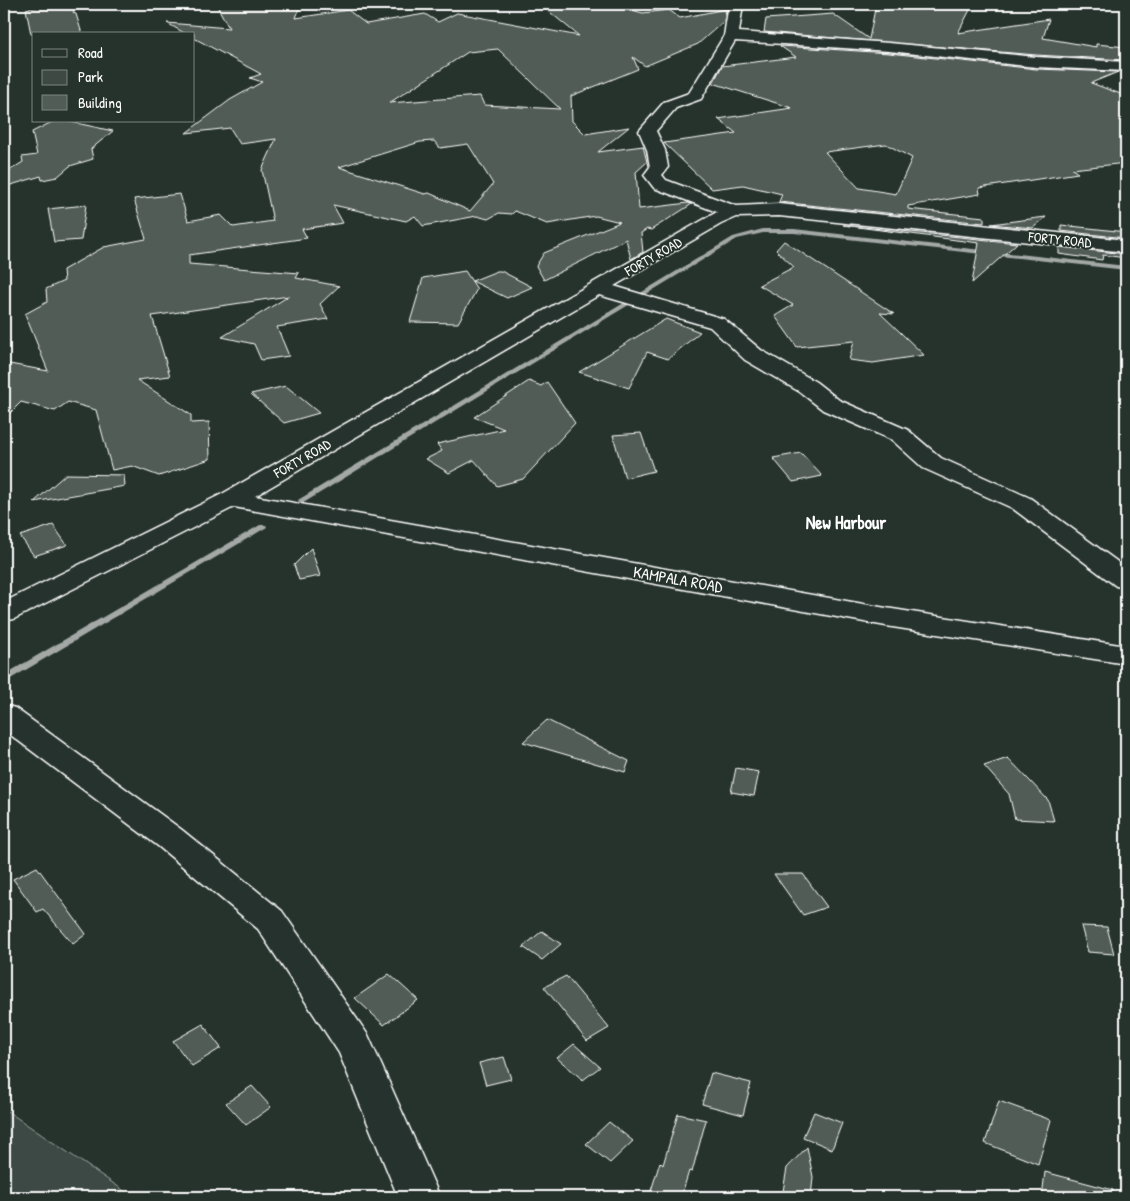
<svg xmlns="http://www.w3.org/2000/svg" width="1130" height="1201" viewBox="0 0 1130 1201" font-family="'Patrick Hand',sans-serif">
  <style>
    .green { fill: #3e4944; stroke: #9ea4a2 }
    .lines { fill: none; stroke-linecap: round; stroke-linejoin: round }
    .stream { fill: #a4a9a7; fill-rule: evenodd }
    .building { fill: #515c57; stroke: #fff; fill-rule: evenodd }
    .street-casing { stroke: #fff; stroke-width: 3 }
    .street { fill: #26332d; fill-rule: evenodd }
    .labels { text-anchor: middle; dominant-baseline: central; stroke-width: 4; stroke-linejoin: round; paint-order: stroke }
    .far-street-label { font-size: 14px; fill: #fff; stroke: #26332d }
    .street-label { font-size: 16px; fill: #fff; stroke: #26332d }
    .neighbourhood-label { font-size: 18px; font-weight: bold; fill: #fff; stroke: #26332d }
  </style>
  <rect width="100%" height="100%" fill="#26332d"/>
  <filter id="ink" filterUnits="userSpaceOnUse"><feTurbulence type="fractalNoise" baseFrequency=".02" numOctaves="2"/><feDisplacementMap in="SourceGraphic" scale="10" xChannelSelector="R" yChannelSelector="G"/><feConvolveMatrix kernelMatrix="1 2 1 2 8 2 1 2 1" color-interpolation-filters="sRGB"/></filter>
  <g filter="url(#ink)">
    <path class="green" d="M 4,1109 L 123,1190 L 124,1197 L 4,1197 Z"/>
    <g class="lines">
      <path class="stream" d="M 763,229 L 794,229 L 1126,266 L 1126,270 L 794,233 L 763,233 L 737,239 L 305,502 L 299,502 L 298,500 L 733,237 Z
        M 260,525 L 266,525 L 267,527 L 7,681 L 4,682 L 4,675 Z"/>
    </g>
    <path class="building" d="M 47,4 L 55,7 L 77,5 L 73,13 L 76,14 L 82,34 L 31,34 L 26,9 Z
      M 216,4 L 301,4 L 296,18 L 348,10 L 366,24 L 425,14 L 438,22 L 457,13 L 579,36 L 540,4 L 624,4 L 624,8 L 643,13 L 669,10 L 680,18 L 726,9 L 724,21 L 698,44 L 645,66 L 633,57 L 638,69 L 571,96 L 572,121 L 585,134 L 629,127 L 598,152 L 643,146 L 647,162 L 636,172 L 639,209 L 688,203 L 692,204 L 651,230 L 647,229 L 641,233 L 643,252 L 631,259 L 626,239 L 544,280 L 536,266 L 544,253 L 620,222 L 596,216 L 547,224 L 515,211 L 512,214 L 499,213 L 488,219 L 477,216 L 423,226 L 415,216 L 406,221 L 333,205 L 343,223 L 302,229 L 307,238 L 189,255 L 189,264 L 299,273 L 296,278 L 339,286 L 320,304 L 328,319 L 277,327 L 289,356 L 261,360 L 254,344 L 222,337 L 289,296 L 152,316 L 170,376 L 137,380 L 191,415 L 191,423 L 209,422 L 210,459 L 159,476 L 132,466 L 112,470 L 96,410 L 68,402 L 55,411 L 21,402 L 4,419 L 4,363 L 48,371 L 25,314 L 47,302 L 46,289 L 64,281 L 63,270 L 104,247 L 146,239 L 134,199 L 180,194 L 188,221 L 221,215 L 233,227 L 273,221 L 262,170 L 276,139 L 240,144 L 230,128 L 186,133 L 230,100 L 262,82 L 250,78 L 261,74 L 194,38 L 194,34 L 186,34 L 167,23 L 229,28 ZM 498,49 L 560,109 L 484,105 L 480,96 L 389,103 L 468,52 ZM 434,141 L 440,148 L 468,144 L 493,184 L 470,211 L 429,193 L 425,194 L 339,167 L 420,142 Z
      M 876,4 L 973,4 L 958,33 L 1049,19 L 1043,38 L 1096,47 L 1096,44 L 1126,47 L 1126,60 L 1036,55 L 764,32 L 766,19 L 833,14 L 869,39 Z
      M 780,46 L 889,53 L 1036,69 L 1118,72 L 1091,83 L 1126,96 L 1126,163 L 1072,169 L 1078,173 L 979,188 L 980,194 L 908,206 L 908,209 L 984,217 L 984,223 L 779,202 L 782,194 L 743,185 L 712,189 L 664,143 L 736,133 L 718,119 L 792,108 L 713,83 L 722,66 L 796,57 ZM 886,144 L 912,158 L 896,194 L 859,188 L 825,152 Z
      M 54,121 L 67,121 L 113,131 L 91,149 L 93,159 L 70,166 L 57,177 L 42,180 L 41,176 L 4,187 L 4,174 L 23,162 L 22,157 L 37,155 L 32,132 Z
      M 86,205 L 81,240 L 54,242 L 48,209 Z
      M 1046,217 L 1033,228 L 991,224 Z
      M 843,225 L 1017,243 L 972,283 L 979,243 Z
      M 1061,225 L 1126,232 L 1126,238 L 1061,231 Z
      M 784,241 L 894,314 L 880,313 L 924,355 L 873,363 L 849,360 L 854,341 L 797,347 L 775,316 L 793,305 L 759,285 L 794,267 L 776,250 Z
      M 1059,247 L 1126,254 L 1126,258 L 1103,255 L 1102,260 L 1059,254 Z
      M 465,271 L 477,289 L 458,323 L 410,322 L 423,278 Z
      M 497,271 L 501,271 L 532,287 L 507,298 L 472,281 Z
      M 666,319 L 700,332 L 668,359 L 647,352 L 629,388 L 579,372 Z
      M 529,381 L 541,386 L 547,382 L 575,423 L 523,479 L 497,486 L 474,460 L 449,473 L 426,459 L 442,451 L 437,444 L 504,429 L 474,417 Z
      M 286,386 L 319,413 L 284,423 L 251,394 Z
      M 641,433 L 654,471 L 625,478 L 613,435 Z
      M 801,453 L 822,476 L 793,482 L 773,458 Z
      M 66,474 L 124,475 L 125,486 L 34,502 Z
      M 53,525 L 67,545 L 34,556 L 20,536 Z
      M 311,548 L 320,576 L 299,580 L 294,565 Z
      M 547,720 L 629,761 L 625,772 L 523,742 Z
      M 1008,758 L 1048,800 L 1054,821 L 1015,819 L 1009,794 L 984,766 Z
      M 736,768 L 759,772 L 754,796 L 731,792 Z
      M 37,867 L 86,934 L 73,944 L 43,909 L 37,912 L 13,879 Z
      M 774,874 L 803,874 L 827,907 L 803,915 Z
      M 1081,926 L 1107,927 L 1114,954 L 1088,952 Z
      M 542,931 L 561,944 L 542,960 L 523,947 Z
      M 389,974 L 418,1000 L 384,1025 L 355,998 Z
      M 566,976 L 609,1028 L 587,1041 L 544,987 Z
      M 203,1024 L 221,1048 L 192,1066 L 173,1041 Z
      M 574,1044 L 600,1067 L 583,1080 L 557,1058 Z
      M 504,1057 L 511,1079 L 486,1085 L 479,1063 Z
      M 711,1073 L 751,1083 L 743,1115 L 702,1104 Z
      M 252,1086 L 271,1107 L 246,1125 L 226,1103 Z
      M 999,1101 L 1051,1120 L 1038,1164 L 985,1143 Z
      M 814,1112 L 842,1123 L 832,1149 L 803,1137 Z
      M 678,1114 L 706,1120 L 692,1172 L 689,1171 L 681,1197 L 661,1197 L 650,1194 L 660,1162 L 663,1165 Z
      M 609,1122 L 633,1141 L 610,1163 L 586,1144 Z
      M 807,1147 L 813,1177 L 811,1197 L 782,1197 L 787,1168 Z
      M 1045,1172 L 1113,1190 L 1112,1197 L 1042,1197 Z"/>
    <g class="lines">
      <defs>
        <path id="street" d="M 729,4 L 743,4 L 739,32 L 889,43 L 1036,57 L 1126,62 L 1126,71 L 1036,67 L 889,51 L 735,41 L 701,99 L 676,108 L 656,131 L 665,150 L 668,167 L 662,175 L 666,180 L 736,206 L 779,204 L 1126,240 L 1126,252 L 779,216 L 737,217 L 721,224 L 614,286 L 724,319 L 761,350 L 816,382 L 839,400 L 908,430 L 941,458 L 1030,498 L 1126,568 L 1126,588 L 1116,586 L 1012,508 L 923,468 L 892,440 L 823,410 L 800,392 L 745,360 L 710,327 L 599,295 L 255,496 L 886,608 L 1126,646 L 1126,664 L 886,626 L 234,507 L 14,619 L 4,621 L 4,602 L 222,494 L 717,212 L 654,188 L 644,175 L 650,167 L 647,150 L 639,131 L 664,102 L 689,93 L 724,36 Z
          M 4,705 L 15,708 L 182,830 L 282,911 L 368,1035 L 440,1197 L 398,1197 L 339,1053 L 258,929 L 158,846 L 4,730 Z"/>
      </defs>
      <use href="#street" class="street-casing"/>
      <use href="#street" class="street"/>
    </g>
  </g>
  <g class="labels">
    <g class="far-street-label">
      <text transform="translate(1060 239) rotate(6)">FORTY ROAD</text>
      <text transform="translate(653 256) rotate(-30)">FORTY ROAD</text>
      <text transform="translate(302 458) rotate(-30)">FORTY ROAD</text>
    </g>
    <g class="street-label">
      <text transform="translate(678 579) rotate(10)">KAMPALA ROAD</text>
    </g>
    <g class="neighbourhood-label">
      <text x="846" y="522">New Harbour</text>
    </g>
  </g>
  <rect width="1130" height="1201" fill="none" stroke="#26332d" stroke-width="20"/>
  <rect x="10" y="10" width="1110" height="1181" fill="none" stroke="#fff" stroke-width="2" filter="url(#ink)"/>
  <rect x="32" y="32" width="162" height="90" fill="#26332d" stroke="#7d8581"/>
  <rect x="42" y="49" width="25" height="8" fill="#26332d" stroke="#7d8581"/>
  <text x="78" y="58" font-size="15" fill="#ffffff">Road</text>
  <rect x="42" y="70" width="25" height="15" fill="#3e4944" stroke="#7d8581"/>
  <text x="78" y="82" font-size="15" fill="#ffffff">Park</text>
  <rect x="42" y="95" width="25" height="15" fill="#515c57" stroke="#7d8581"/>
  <text x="78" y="108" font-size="15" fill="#ffffff">Building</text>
</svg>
